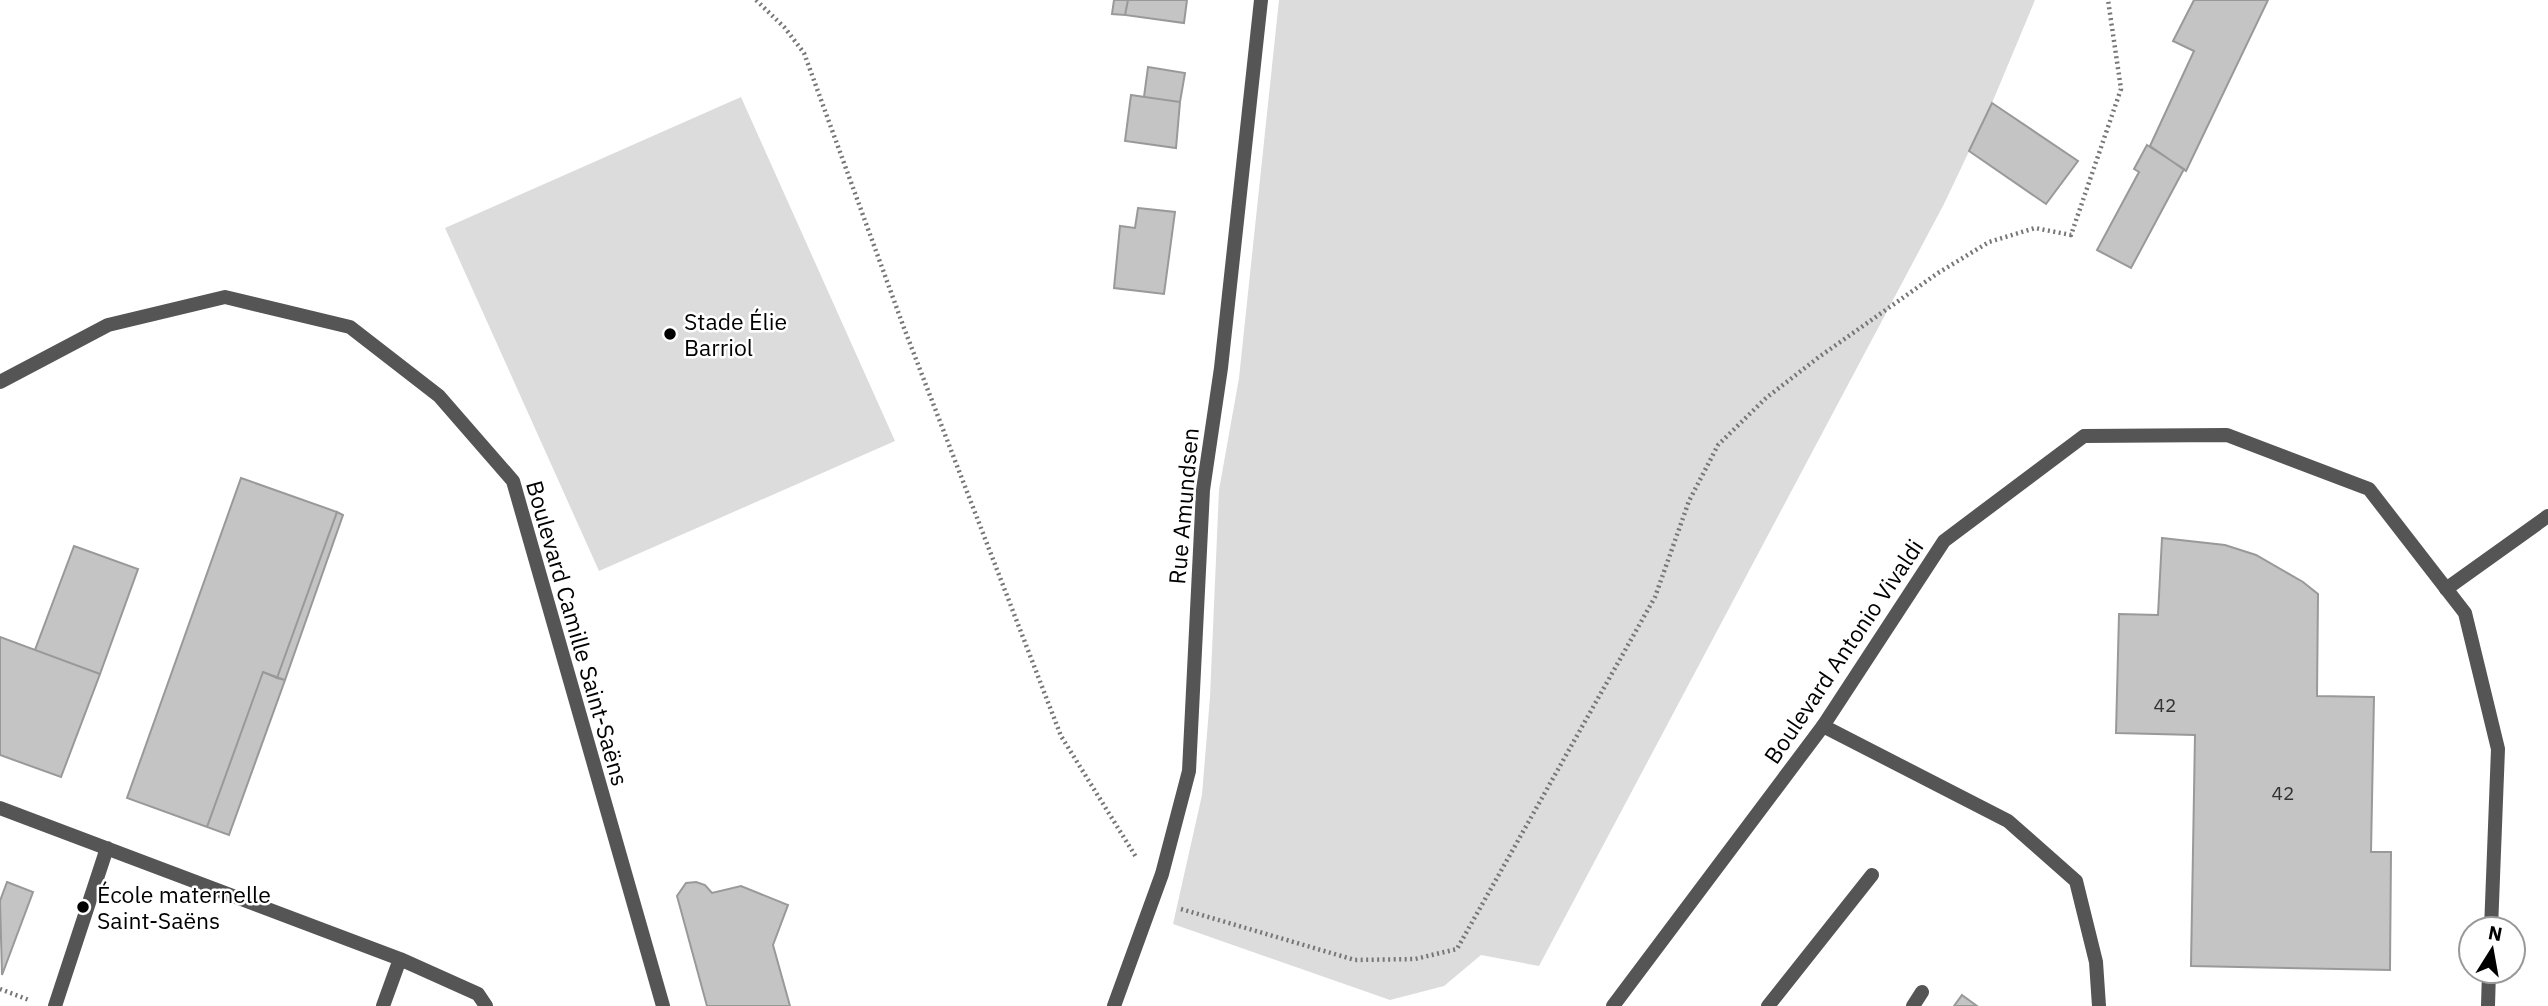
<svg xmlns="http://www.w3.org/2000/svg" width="2548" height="1006" viewBox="0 0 2548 1006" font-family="'IBM Plex Sans',sans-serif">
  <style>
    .green { fill: #dcdcdc }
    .building { fill: #c4c4c4; stroke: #999; stroke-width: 2 }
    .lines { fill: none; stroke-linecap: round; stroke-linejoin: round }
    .path { stroke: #777; stroke-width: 4.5; stroke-dasharray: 2 3.5; stroke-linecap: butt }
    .minor { stroke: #555; stroke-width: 14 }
    .tertiary { stroke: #555; stroke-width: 14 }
    .poi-dot { fill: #000; stroke: #fff; stroke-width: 2.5 }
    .labels { text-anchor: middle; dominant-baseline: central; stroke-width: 5; stroke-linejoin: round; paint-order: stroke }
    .number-label { font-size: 19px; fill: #313131 }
    .poi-label { font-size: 23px; fill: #000; stroke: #fff; text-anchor: start }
    .street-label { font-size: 23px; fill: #000; stroke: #fff }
  </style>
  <rect width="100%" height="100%" fill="#fff"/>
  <path class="green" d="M 1279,0 L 2035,0 L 1992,103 L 1944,204 L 1539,966 L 1481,955 L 1444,986 L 1390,1000 L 1173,924 L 1202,795 L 1210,697 L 1219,490 L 1239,378 Z
    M 741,97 L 895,441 L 599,571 L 445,228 Z"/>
  <path class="building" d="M 1114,0 L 1128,0 L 1125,15 L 1112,14 Z
    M 1128,0 L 1187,0 L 1184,23 L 1125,15 Z
    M 2194,0 L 2268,0 L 2186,171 L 2150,146 L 2194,51 L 2173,41 Z
    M 1148,67 L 1185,73 L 1180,102 L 1144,97 Z
    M 1131,95 L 1180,102 L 1176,148 L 1125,141 Z
    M 1992,103 L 2078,161 L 2046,204 L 1969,151 Z
    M 2147,145 L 2184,169 L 2131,268 L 2097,250 L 2139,172 L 2134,169 Z
    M 1138,208 L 1175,212 L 1164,294 L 1114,288 L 1120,226 L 1135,228 Z
    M 241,478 L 337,512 L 277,678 L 263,672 L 207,827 L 127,798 Z
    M 337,512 L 343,515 L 285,680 L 277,678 Z
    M 2162,538 L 2225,545 L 2256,555 L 2303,582 L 2318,594 L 2317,696 L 2374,697 L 2371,852 L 2391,852 L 2390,970 L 2191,966 L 2195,735 L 2116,733 L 2119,614 L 2158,615 Z
    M 74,546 L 138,569 L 100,674 L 35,650 Z
    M 0,637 L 100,674 L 61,777 L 0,755 Z
    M 263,672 L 285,680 L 229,835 L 207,827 Z
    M 7,882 L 33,892 L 2,975 L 0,901 Z
    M 696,882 L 705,885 L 712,893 L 741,886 L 788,905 L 773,945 L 790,1006 L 707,1006 L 677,896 L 686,883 Z
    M 1962,995 L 1977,1006 L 1954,1006 Z"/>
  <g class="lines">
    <path class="path" d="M 756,0 L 785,28 L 804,53 L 904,328 L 1061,736 L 1136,857
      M 1181,909 L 1355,960 L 1415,959 L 1457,949 L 1655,597 L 1689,501 L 1718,445 L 1766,398 L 1819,357 L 1938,273 L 1989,242 L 2035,228 L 2071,235 L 2121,89 L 2108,0
      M 0,989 L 29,1000"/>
    <path class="minor" d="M 0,382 L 108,325 L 225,297 L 350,327 L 439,396 L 513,481 L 663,1006
      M 2446,589 L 2548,516
      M 1823,726 L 2008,821 L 2076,881 L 2096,962 L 2099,1006
      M 0,808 L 400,959 L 478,994 L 486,1006
      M 55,1006 L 107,848
      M 383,1006 L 400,959
      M 1114,1006 L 1162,874 L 1189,771 L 1203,490 L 1221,368 L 1261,0
      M 1768,1006 L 1872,875
      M 1913,1006 L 1922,992"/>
    <path class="tertiary" d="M 1613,1006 L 1823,726 L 1944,541 L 2084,436 L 2227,435 L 2369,489 L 2465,613 L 2498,749 L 2491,929
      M 2488,1006 L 2489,971"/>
  </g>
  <g class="poi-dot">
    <circle cx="670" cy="334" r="7"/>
    <circle cx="83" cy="907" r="7"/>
  </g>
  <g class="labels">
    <g class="number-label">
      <text x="2165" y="705">42</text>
      <text x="2283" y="793">42</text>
    </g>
    <g class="poi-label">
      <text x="684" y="321">Stade Élie<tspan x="684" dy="26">Barriol</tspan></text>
      <text x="97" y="894">École maternelle<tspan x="97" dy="26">Saint-Saëns</tspan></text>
    </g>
    <g class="street-label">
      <text transform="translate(1183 506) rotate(-85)">Rue Amundsen</text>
      <text transform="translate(578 633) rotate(74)">Boulevard Camille Saint-Saëns</text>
      <text transform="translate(1843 651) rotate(-56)">Boulevard Antonio Vivaldi</text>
    </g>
  </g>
  <g transform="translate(2492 950) rotate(11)"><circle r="33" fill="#ffffff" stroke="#999999" stroke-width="2"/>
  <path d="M0-5L12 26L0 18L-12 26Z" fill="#000000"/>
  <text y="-10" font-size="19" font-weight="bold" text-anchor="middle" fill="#000000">N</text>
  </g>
</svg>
